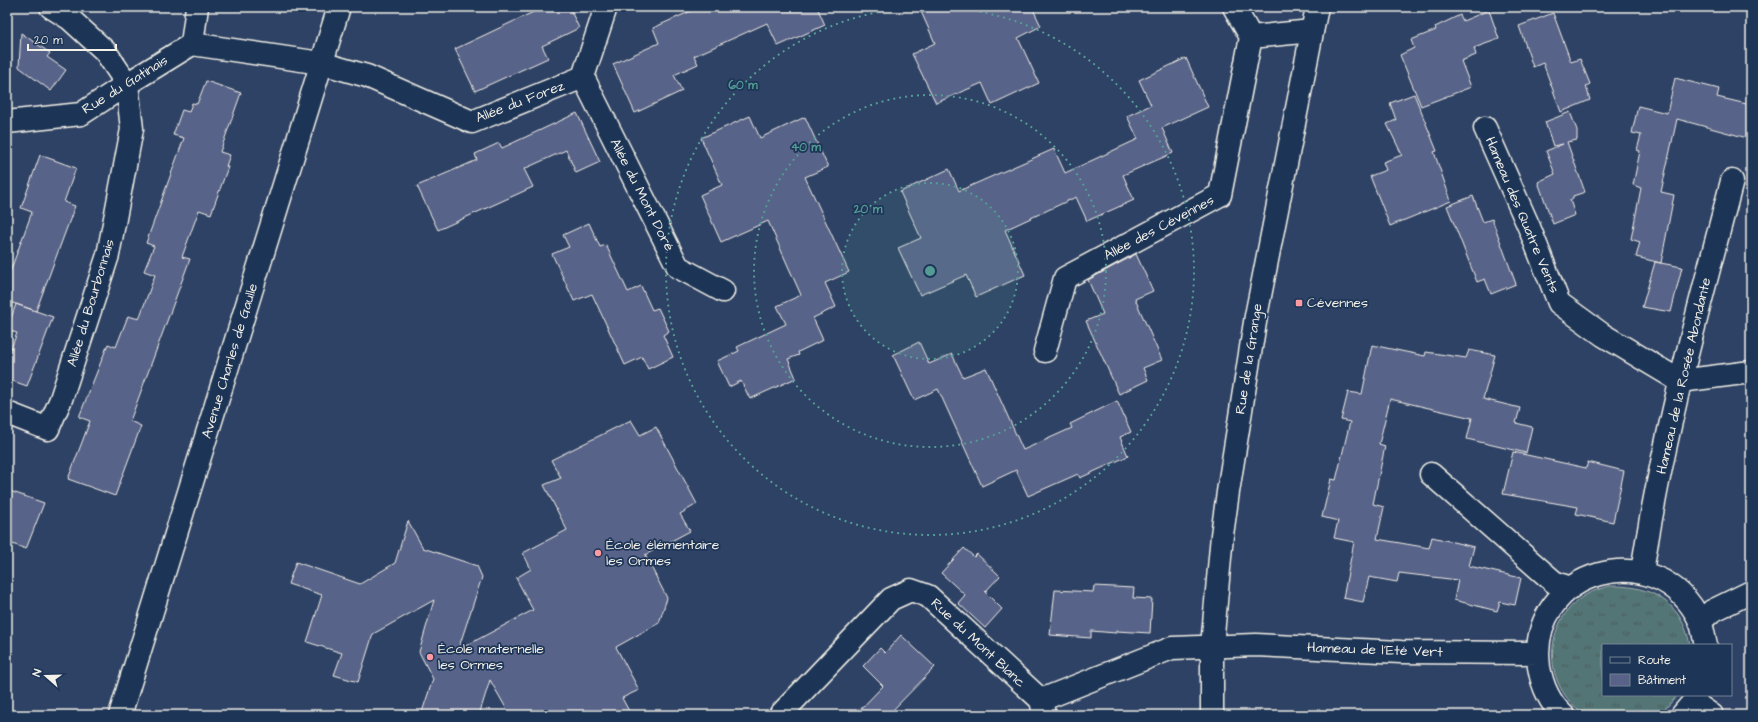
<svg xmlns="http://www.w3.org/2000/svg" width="1758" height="722" viewBox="0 0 1758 722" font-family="'Architects Daughter',sans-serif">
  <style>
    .grass { fill: url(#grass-tufts); stroke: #a3b2ae }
    .building { fill: #596389; stroke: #f4f1e8 }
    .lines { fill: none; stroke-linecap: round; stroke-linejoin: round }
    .minor-casing { stroke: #f4f1e8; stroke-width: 25 }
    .tertiary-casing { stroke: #f4f1e8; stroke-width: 25 }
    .minor { stroke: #1d3557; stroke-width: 22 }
    .tertiary { stroke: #1d3557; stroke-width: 22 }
    .ring { fill: none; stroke: #549b93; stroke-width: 2; stroke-dasharray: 2 4 }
    .poi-dot { fill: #ff9aa2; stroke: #1d3557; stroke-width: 1.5 }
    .labels { text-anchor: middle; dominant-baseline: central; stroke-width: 3.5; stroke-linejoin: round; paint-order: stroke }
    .street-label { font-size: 14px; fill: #f4f1e8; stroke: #1d3557 }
    .poi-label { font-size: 14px; fill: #f4f1e8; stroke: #1d3557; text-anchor: start }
    .centre { fill: #549b93; stroke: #1d3557; stroke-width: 2 }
    .ring-label { font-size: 12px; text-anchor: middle; font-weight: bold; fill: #549b93; stroke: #1d3557; stroke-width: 3.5; stroke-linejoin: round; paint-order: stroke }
  </style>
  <defs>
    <pattern id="grass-tufts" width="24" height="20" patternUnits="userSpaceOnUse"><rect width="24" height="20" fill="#527475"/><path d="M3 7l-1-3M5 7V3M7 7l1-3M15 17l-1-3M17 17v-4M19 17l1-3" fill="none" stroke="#4d5c5b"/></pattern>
  </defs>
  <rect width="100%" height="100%" fill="#2e4265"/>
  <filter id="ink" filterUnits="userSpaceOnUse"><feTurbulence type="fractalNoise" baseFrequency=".025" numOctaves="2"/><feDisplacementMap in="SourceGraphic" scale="8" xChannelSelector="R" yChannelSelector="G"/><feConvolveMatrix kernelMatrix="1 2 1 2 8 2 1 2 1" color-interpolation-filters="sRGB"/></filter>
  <g filter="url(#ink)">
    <path class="grass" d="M 1610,586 C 1651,585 1682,602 1690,645 L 1603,645 L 1603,695 L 1678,695 L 1665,709 L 1655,715 L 1587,715 C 1545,692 1541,631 1577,601 C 1586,593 1598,589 1610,586 Z"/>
    <path class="building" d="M 544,7 L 569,7 L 579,28 L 542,46 L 548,58 L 475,91 L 455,49 Z
      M 700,7 L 817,7 L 825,25 L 778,46 L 767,23 L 694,56 L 698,64 L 674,75 L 682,91 L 635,113 L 613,64 L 659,43 L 653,28 Z
      M 919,7 L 1032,7 L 1041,26 L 1018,38 L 1039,83 L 992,105 L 982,83 L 936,103 L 912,54 L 935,43 Z
      M 1489,10 L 1499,39 L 1474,48 L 1476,55 L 1461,61 L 1471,87 L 1421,106 L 1400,55 L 1414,48 L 1411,40 L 1436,30 L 1435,27 L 1460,15 L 1463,21 Z
      M 1553,13 L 1571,62 L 1580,59 L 1590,84 L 1586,86 L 1590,100 L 1561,112 L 1543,63 L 1533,67 L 1519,26 Z
      M 21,33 L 50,53 L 47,57 L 66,70 L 51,91 L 19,67 Z
      M 1186,58 L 1208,107 L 1162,128 L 1173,153 L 1123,175 L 1134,200 L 1087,221 L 1076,197 L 1005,230 L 1025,275 L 976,297 L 966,275 L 920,295 L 898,248 L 921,238 L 900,192 L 949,169 L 959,191 L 1054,149 L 1065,173 L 1138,139 L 1127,116 L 1151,105 L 1139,80 Z
      M 1675,78 L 1719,89 L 1717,97 L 1751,105 L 1751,139 L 1677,119 L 1661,192 L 1674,195 L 1661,263 L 1636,257 L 1640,242 L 1631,239 L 1641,188 L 1633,185 L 1640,151 L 1637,150 L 1641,135 L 1632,133 L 1638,106 L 1667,113 Z
      M 206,81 L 241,93 L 220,152 L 230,155 L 226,166 L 228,167 L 211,214 L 199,210 L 182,257 L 190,259 L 130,421 L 141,426 L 115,496 L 68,479 L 90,421 L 79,417 L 108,344 L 116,347 L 128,316 L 139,319 L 155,275 L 144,271 L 154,246 L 146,243 L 184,138 L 173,135 L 182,110 L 189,112 L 192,103 L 197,104 Z
      M 1414,94 L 1437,151 L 1434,152 L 1451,201 L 1390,226 L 1370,176 L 1386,170 L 1383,162 L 1402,155 L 1387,124 L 1396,120 L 1390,103 Z
      M 1570,112 L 1577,130 L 1577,140 L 1567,142 L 1585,192 L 1573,196 L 1573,198 L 1570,200 L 1575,215 L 1553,224 L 1538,182 L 1555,174 L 1546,151 L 1563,144 L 1553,146 L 1545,122 Z
      M 577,113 L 600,162 L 576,173 L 566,150 L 524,169 L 533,187 L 438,230 L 417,186 L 477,160 L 475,154 L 486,149 L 499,143 L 502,148 Z
      M 750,116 L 760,138 L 805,117 L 828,167 L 805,177 L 849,272 L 825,283 L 836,307 L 813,318 L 823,340 L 798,352 L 799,355 L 788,359 L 796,378 L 750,399 L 741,381 L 729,387 L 717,361 L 739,351 L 737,347 L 786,324 L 777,306 L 801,295 L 768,221 L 721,242 L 700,195 L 722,185 L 701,138 Z
      M 40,155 L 76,168 L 64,202 L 75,206 L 36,311 L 7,301 L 7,280 L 32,212 L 21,208 Z
      M 1473,196 L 1483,222 L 1492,219 L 1516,284 L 1491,294 L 1485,279 L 1477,282 L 1447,206 Z
      M 589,223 L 600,247 L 606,245 L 628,292 L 641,286 L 652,310 L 658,308 L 669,331 L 663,335 L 673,357 L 648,369 L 642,357 L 625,365 L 592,294 L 574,301 L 552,254 L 569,247 L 563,235 Z
      M 1136,254 L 1153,291 L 1135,299 L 1162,360 L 1143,368 L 1148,380 L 1119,394 L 1086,321 L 1103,314 L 1088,280 Z
      M 1655,262 L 1682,267 L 1671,312 L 1642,307 Z
      M 16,304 L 53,317 L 27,386 L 7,379 L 7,359 L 17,333 L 7,330 Z
      M 919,342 L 929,364 L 952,354 L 963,377 L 986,368 L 1023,450 L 1072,428 L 1070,424 L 1117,401 L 1131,432 L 1120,437 L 1128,456 L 1080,478 L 1078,474 L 1028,496 L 1016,470 L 982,486 L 938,389 L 914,400 L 893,355 Z
      M 1372,345 L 1425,356 L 1426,352 L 1466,358 L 1469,350 L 1495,355 L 1483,399 L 1520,408 L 1516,423 L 1532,427 L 1526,453 L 1467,439 L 1472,418 L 1390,399 L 1379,444 L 1385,446 L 1373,504 L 1384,507 L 1377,539 L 1429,548 L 1432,537 L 1474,547 L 1469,566 L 1521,578 L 1515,605 L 1500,602 L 1497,611 L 1454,600 L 1458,580 L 1399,573 L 1397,582 L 1369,577 L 1363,602 L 1343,598 L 1354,542 L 1334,538 L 1338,521 L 1322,517 L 1331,479 L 1336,480 L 1350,422 L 1341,420 L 1348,392 L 1362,394 Z
      M 631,420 L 640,435 L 656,427 L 697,504 L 680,514 L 690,531 L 645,555 L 667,598 L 659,623 L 616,647 L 639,690 L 622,698 L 631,715 L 510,715 L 490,680 L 479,715 L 421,715 L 433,679 L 419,652 L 434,600 L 373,634 L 358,682 L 334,675 L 342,653 L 307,642 L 322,595 L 288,584 L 296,562 L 360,584 L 395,563 L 408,521 L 423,548 L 477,566 L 482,577 L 458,650 L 533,610 L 516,578 L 531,569 L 523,553 L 567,530 L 544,485 L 561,478 L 551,460 Z
      M 1513,452 L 1586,468 L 1588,462 L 1624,471 L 1613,522 L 1576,514 L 1578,507 L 1503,494 Z
      M 7,490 L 44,503 L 26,549 L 7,542 Z
      M 964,548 L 974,557 L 977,554 L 1000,576 L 985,592 L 1002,609 L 985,628 L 958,603 L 965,595 L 941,573 Z
      M 1094,586 L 1134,588 L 1133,598 L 1152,599 L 1150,633 L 1116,631 L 1116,633 L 1091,631 L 1091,638 L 1050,635 L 1055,590 L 1093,592 Z
      M 901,635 L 935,667 L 888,715 L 855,715 L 883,686 L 863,666 L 880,648 L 885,653 Z"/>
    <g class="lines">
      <defs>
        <path id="minor" d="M 1234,7 L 1251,37 L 1312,31
          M 192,44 L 197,7
          M 583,77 L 678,267 L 723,291
          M 7,122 L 81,114 L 127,84 L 192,44 L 321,63 L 367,76 L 472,122 L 583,77 L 606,7
          M 1485,128 L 1529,227 L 1559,303 L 1603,335 L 1680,381 L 1751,372
          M 1045,351 L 1065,278 L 1220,195 L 1251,37
          M 7,413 L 48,429 L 61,399 L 108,255 L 132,129 L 127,84 L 105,51 L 70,19 L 51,7
          M 1431,474 L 1554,582 L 1570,588
          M 1642,572 C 1662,440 1698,311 1732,181
          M 1700,622 L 1712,611 L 1751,592
          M 1041,700 L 1172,648 L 1256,645 L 1401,652 L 1537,653
          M 1693,702 L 1712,715
          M 120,715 L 339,7
          M 780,715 L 891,599 L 911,590 L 928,596 L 1041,700 L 1044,714
          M 1563,715 C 1549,702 1542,685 1539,667 C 1526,569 1658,533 1700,621 C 1703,628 1704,638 1706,645
          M 1682,715 L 1693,702 L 1696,695"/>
        <path id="tertiary" d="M 1212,715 L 1212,646 L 1222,535 L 1228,492 L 1256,316 L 1317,7"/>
      </defs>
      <use href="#minor" class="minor-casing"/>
      <use href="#tertiary" class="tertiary-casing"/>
      <use href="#minor" class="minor"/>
      <use href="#tertiary" class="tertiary"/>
    </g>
  </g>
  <circle cx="930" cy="271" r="88" fill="#549b93" fill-opacity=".12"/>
  <g class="ring">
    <circle cx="930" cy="271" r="88"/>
    <circle cx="930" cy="271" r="176"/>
    <path d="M932 7A264 264 0 1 1 928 7"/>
  </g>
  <g class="poi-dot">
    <rect x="1295" y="299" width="8" height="8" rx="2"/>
    <circle cx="598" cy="553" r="4"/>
    <circle cx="430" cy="657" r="4"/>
  </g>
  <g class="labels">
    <g class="street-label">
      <text transform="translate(125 85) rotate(-32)">Rue du Gatinais</text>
      <text transform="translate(520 102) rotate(-21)">Allée du Forez</text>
      <text transform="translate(642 195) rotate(63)">Allée du Mont Doré</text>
      <text transform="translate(1522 215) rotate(67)">Hameau des Quatre Vents</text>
      <text transform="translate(1159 228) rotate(-28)">Allée des Cévennes</text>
      <text transform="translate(91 303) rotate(-73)">Allée du Bourbonnais</text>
      <text transform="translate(1249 359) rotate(-81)">Rue de la Grange</text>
      <text transform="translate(230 361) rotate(-73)">Avenue Charles de Gaulle</text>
      <text transform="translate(1684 376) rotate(-77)">Hameau de la Rosée Abondante</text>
      <text transform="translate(978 643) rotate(43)">Rue du Mont Blanc</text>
      <text transform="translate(1375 650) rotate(2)">Hameau de l'Eté Vert</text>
    </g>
    <g class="poi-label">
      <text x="1307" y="303">Cévennes</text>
      <text x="606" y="545">École élémentaire<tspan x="606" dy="16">les Ormes</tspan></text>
      <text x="438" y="649">École maternelle<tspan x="438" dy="16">les Ormes</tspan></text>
    </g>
  </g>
  <circle cx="930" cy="271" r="6" class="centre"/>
  <g class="ring-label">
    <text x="743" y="89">60 m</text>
    <text x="806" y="151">40 m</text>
    <text x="868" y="213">20 m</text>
  </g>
  <rect width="1758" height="722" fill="none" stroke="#1d3557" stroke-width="24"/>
  <rect x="12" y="12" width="1734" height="698" fill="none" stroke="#f4f1e8" stroke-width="1.5" filter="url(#ink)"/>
  <rect x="1602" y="644" width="130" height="52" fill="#1d3557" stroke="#738091"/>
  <rect x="1610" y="657" width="20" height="6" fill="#1d3557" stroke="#738091"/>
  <text x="1638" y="664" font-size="12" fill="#f4f1e8">Route</text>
  <rect x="1610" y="674" width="20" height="12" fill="#596389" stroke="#738091"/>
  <text x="1638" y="684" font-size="12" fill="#f4f1e8">Bâtiment</text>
  <g transform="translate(46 676) rotate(290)" stroke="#1d3557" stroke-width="3" paint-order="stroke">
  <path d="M0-3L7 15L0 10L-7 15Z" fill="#f4f1e8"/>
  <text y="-6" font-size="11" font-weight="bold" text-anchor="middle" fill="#f4f1e8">N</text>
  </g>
  <path d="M28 44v6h88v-6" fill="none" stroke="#f4f1e8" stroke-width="2"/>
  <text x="34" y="44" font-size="12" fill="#f4f1e8" stroke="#1d3557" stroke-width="3" paint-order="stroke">20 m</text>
</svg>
